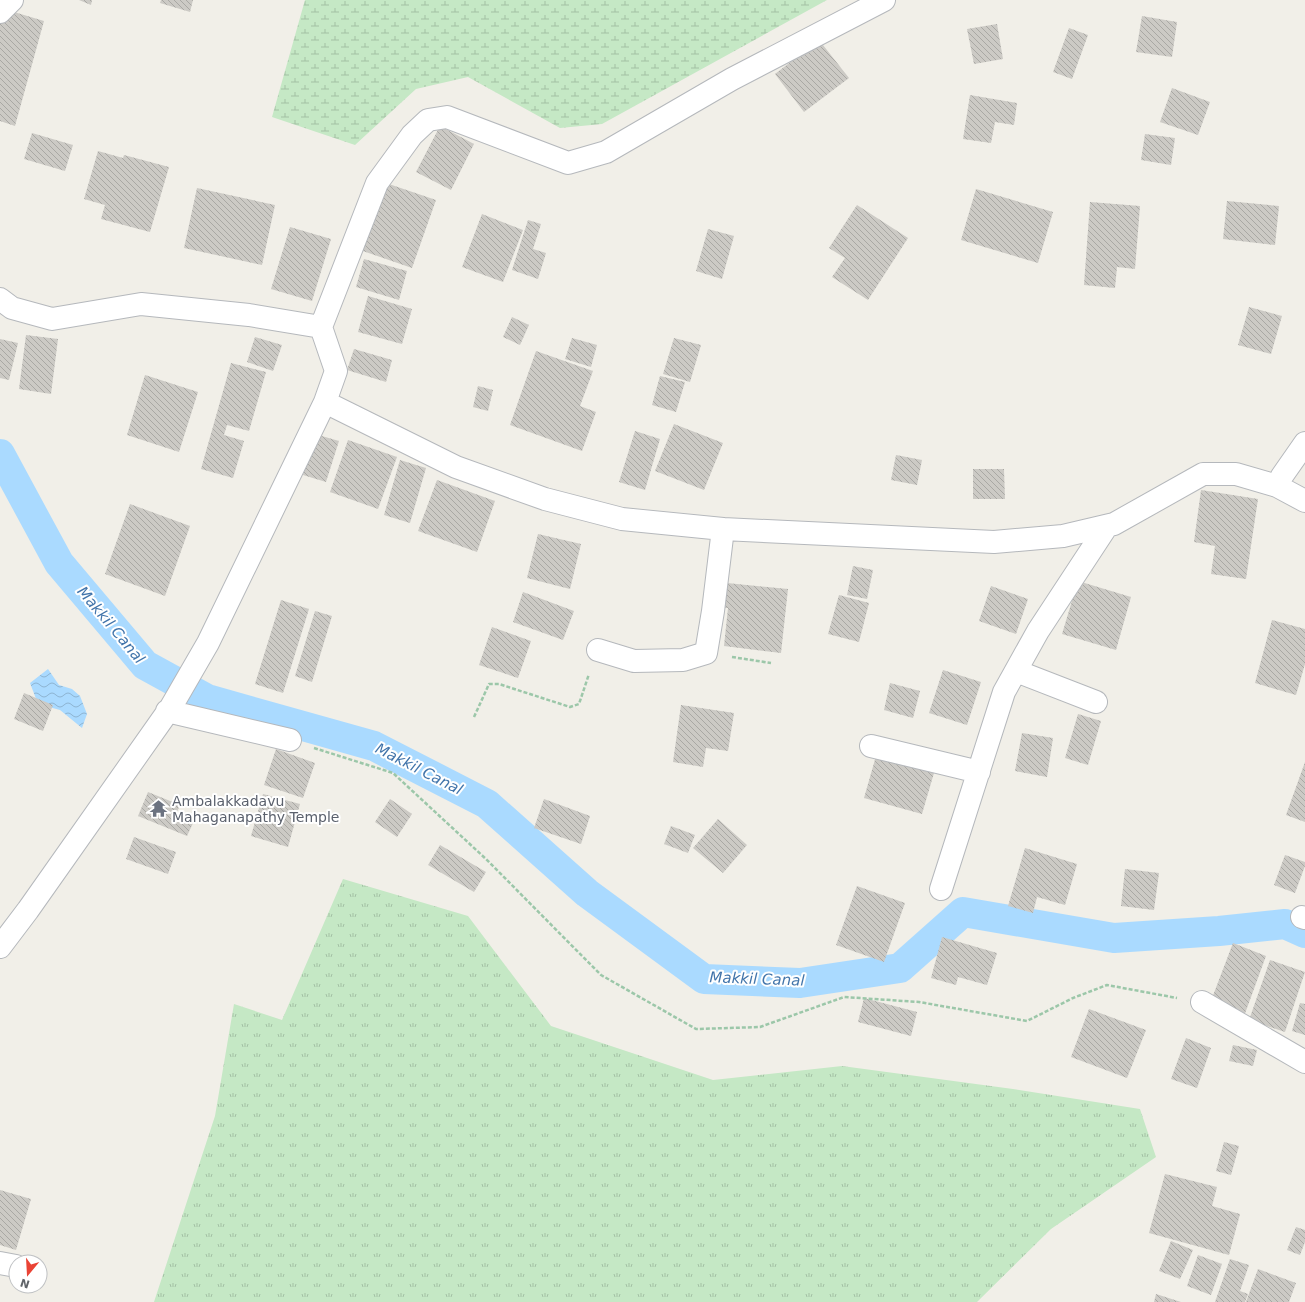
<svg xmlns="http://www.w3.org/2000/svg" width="1305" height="1302" viewBox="0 0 1305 1302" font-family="'DejaVu Sans',sans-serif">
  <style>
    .grass { fill: url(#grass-tufts) }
    .wetland { fill: url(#wetland-marsh) }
    .water { fill: url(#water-waves) }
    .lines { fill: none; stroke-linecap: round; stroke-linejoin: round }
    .canal { stroke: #aadaff; stroke-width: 30 }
    .building { fill: url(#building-back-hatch) }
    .minor-casing { stroke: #b5b8bc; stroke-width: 24 }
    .path { stroke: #9cc7a9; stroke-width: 2.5; stroke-dasharray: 4 2; stroke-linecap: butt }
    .minor { stroke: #fff; stroke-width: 22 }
    .labels { text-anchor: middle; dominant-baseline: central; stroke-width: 4; stroke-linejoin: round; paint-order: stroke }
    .worship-label { font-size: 14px; fill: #5b616d; stroke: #fff; text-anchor: start }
    .water-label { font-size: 15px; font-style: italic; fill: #4174aa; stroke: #fff }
  </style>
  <defs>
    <pattern id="grass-tufts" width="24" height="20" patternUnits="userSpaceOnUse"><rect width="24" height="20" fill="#c5e8c5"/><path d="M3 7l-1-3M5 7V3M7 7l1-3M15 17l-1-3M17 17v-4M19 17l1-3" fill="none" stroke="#a3c0a4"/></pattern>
    <pattern id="wetland-marsh" width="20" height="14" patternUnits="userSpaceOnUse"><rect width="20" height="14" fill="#c5e8c5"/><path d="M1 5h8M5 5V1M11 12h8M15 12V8" fill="none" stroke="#a3c0a4"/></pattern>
    <pattern id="water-waves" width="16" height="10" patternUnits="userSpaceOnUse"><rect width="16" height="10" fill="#aadaff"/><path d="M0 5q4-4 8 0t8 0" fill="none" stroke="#8eb4d2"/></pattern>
    <pattern id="building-back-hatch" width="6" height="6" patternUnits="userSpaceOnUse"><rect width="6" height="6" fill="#cccac5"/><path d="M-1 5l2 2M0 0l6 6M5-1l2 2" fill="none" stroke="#a9a8a4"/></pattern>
  </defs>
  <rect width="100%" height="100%" fill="#f1efe8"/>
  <path class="grass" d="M 343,879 L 468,916 L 551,1026 L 713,1080 L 842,1066 L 1013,1089 L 1140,1109 L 1156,1157 L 1051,1229 L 977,1302 L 154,1302 L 215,1116 L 234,1004 L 282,1020 Z"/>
  <path class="wetland" d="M 305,0 L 827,0 L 602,124 L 560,128 L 468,77 L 416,89 L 355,145 L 272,117 Z"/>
  <path class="water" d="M 48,669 L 59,685 L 72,689 L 80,696 L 87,714 L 82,728 L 60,710 L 38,704 L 30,683 Z"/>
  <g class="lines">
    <path class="canal" d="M 0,454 L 59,563 L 145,665 L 207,699 L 374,746 L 487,804 L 587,893 L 704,979 L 800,983 L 900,968 L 963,912 L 1114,938 L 1219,931 L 1285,924 L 1305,933"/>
  </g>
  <path class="building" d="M 79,0 L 92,0 L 91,5 Z
    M 161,0 L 193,0 L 190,12 L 160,3 Z
    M 4,9 L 44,21 L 15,126 L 0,121 L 0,22 Z
    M 1142,16 L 1177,22 L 1172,57 L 1136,52 Z
    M 997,24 L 1003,59 L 974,64 L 967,29 Z
    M 1069,28 L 1088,35 L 1072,79 L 1053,72 Z
    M 819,40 L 849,78 L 804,112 L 775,74 Z
    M 1172,88 L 1210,102 L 1198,135 L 1160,122 Z
    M 970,95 L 1017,103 L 1014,125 L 995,122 L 991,143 L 963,139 Z
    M 440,126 L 474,144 L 451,190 L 416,172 Z
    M 32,133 L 73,145 L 65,171 L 24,159 Z
    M 1145,134 L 1175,138 L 1171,165 L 1141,160 Z
    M 98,151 L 123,158 L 124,155 L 169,167 L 150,232 L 101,219 L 105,205 L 84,199 Z
    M 383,182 L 436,200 L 412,268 L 360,250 Z
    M 197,188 L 275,205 L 262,265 L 184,248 Z
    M 976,189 L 1053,212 L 1038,263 L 961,240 Z
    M 1227,201 L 1279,206 L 1275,245 L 1223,239 Z
    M 1090,202 L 1140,206 L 1135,269 L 1117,267 L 1115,288 L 1084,285 Z
    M 857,205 L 908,238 L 868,300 L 832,277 L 845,258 L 829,248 Z
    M 482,214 L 523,230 L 503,282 L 462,267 Z
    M 528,220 L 541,224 L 533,249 L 546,253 L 538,279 L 512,270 Z
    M 290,227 L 331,239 L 312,301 L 271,289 Z
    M 708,229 L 734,236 L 722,279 L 696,271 Z
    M 364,259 L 407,271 L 399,300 L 356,287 Z
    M 368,296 L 412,309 L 402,344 L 358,332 Z
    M 1249,307 L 1282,316 L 1271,354 L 1238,345 Z
    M 512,317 L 529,325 L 520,345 L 503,337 Z
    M 26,335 L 58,339 L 51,394 L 19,389 Z
    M 255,337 L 282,345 L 273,371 L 247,362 Z
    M 572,338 L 597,345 L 591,367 L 565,359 Z
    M 674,338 L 701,345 L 690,382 L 663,374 Z
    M 0,339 L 18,343 L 9,380 L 0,378 Z
    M 354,349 L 392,360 L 386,382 L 347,370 Z
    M 536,351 L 593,371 L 580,406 L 596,412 L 582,451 L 510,425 Z
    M 231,363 L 266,372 L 249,431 L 227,425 L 224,435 L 244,441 L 233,478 L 201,469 Z
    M 145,375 L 198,392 L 179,452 L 127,435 Z
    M 660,376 L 685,382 L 676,412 L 652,405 Z
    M 478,386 L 493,390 L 488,411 L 473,407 Z
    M 674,424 L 723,443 L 704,490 L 655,471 Z
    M 635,431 L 660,439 L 645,490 L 619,482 Z
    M 315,434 L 339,441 L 326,482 L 303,475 Z
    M 348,440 L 397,457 L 378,509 L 330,492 Z
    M 896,455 L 922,460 L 917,485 L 891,480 Z
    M 400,460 L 426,468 L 410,523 L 384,515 Z
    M 973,469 L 1004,469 L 1005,499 L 973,499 Z
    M 437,480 L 495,501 L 477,552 L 418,531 Z
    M 1201,490 L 1258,499 L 1246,579 L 1211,574 L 1215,546 L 1194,542 Z
    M 130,504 L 190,526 L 165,596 L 105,574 Z
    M 538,534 L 581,544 L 570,589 L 527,578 Z
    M 853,566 L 873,570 L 867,599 L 847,595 Z
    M 1078,581 L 1131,597 L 1116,650 L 1062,634 Z
    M 727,583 L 788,589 L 781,653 L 724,646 L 728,608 L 725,608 Z
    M 991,586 L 1028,599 L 1016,634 L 979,621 Z
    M 523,592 L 574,611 L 563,640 L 513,622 Z
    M 839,595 L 869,603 L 859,642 L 828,634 Z
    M 281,600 L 309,609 L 283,693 L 255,684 Z
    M 315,611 L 332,616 L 312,682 L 295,676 Z
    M 1272,620 L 1305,629 L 1305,664 L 1296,695 L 1255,683 Z
    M 492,627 L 531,641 L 518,678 L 479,665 Z
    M 943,670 L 981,682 L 967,725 L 929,713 Z
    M 890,683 L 920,691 L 913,718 L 884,710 Z
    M 24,693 L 53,705 L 43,731 L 14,719 Z
    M 681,705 L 734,713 L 728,751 L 706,748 L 703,767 L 673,762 Z
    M 1078,714 L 1101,721 L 1088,765 L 1065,758 Z
    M 1022,733 L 1053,738 L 1047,777 L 1015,771 Z
    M 276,749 L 315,763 L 303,798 L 264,785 Z
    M 876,756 L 934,773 L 922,814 L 864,798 Z
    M 1305,762 L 1305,822 L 1286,815 Z
    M 148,792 L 180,805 L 176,814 L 194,821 L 187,836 L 138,816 Z
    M 263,794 L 300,804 L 288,847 L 251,836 Z
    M 390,799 L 412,814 L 397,837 L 375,822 Z
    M 544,799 L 590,816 L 581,844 L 534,828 Z
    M 718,819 L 747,845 L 723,873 L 693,848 Z
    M 671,826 L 695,835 L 688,853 L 664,844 Z
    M 134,837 L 176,852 L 168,874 L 126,859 Z
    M 440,845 L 486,872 L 474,892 L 428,865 Z
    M 1025,848 L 1077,864 L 1065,905 L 1037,897 L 1033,913 L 1008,906 Z
    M 1285,855 L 1305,862 L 1305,866 L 1295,893 L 1274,885 Z
    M 1125,869 L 1159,873 L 1154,910 L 1121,906 Z
    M 857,886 L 905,903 L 884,962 L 836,945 Z
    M 942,937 L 997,953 L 987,985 L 958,977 L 956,985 L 931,978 Z
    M 1233,943 L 1266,956 L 1243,1019 L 1209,1006 Z
    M 1270,960 L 1305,972 L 1285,1032 L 1249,1020 Z
    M 864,998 L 917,1012 L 911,1036 L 858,1022 Z
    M 1300,1003 L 1305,1004 L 1305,1035 L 1292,1031 Z
    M 1089,1009 L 1146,1030 L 1127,1078 L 1071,1057 Z
    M 1186,1038 L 1211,1048 L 1197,1088 L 1171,1079 Z
    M 1233,1045 L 1257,1050 L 1253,1066 L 1229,1061 Z
    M 1224,1142 L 1239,1146 L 1231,1175 L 1216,1171 Z
    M 1165,1174 L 1217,1187 L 1212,1206 L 1240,1214 L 1229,1255 L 1149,1233 Z
    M 0,1190 L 31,1199 L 16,1250 L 0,1245 Z
    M 1296,1227 L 1305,1230 L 1305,1242 L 1300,1255 L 1287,1250 Z
    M 1171,1241 L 1193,1250 L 1180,1279 L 1159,1271 Z
    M 1198,1255 L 1222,1264 L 1211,1295 L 1187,1286 Z
    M 1230,1259 L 1249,1265 L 1240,1291 L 1248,1294 L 1245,1302 L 1215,1302 Z
    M 1258,1269 L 1296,1283 L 1289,1302 L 1246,1302 Z
    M 1156,1294 L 1181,1302 L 1154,1302 Z"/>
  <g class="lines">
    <defs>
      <path id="minor" d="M 0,12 L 12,0
        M 0,299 L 12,308 L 52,319 L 141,304 L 249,315 L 321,327 L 336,371 L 325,402 L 208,643 L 171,707 L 28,910 L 0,947
        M 321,327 L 377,183 L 412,135 L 428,120 L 447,117 L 568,163 L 606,152 L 732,79 L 884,0
        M 325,402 L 456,467 L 545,499 L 622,519 L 723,529 L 994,542 L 1063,536 L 1114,524 L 1203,474 L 1236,474 L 1277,486 L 1305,501
        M 1277,486 L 1282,476 L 1305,443
        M 598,650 L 634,661 L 683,660 L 706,653 L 713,611 L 723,529
        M 1016,671 L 1096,702
        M 167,711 L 290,740
        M 871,746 L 979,772
        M 941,889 L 1004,692 L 1038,631 L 1107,526
        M 1302,917 L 1305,918
        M 1202,1002 L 1305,1062
        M 0,1263 L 16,1266"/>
    </defs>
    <use href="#minor" class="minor-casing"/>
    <path class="path" d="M 732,657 L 771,663
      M 474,717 L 489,684 L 499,684 L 570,707 L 579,704 L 589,674
      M 314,748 L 393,773 L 486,859 L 601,975 L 696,1029 L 760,1027 L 844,997 L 919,1002 L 1027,1021 L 1073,998 L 1107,985 L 1177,998"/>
    <use href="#minor" class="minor"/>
  </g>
  <defs>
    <symbol id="temple-bare" viewBox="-9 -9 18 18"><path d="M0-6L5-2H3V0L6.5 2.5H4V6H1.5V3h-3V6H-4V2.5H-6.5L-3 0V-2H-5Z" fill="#6b7280" stroke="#fff" stroke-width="2.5" paint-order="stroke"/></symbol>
  </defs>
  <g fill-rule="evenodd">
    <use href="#temple-bare" x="146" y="796" width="25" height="25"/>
  </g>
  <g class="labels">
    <g class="worship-label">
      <text x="172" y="801">Ambalakkadavu<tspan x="172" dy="16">Mahaganapathy Temple</tspan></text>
    </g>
    <g class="water-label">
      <text transform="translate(111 625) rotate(50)">Makkil Canal</text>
      <text transform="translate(419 769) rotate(27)">Makkil Canal</text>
      <text transform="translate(757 979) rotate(2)">Makkil Canal</text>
    </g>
  </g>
  <g transform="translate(28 1274) rotate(198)"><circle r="19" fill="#ffffff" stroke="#bfc1c3"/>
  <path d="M0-3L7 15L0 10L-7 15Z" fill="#ea4335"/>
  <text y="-6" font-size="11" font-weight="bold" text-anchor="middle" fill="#5f6368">N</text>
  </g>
</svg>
